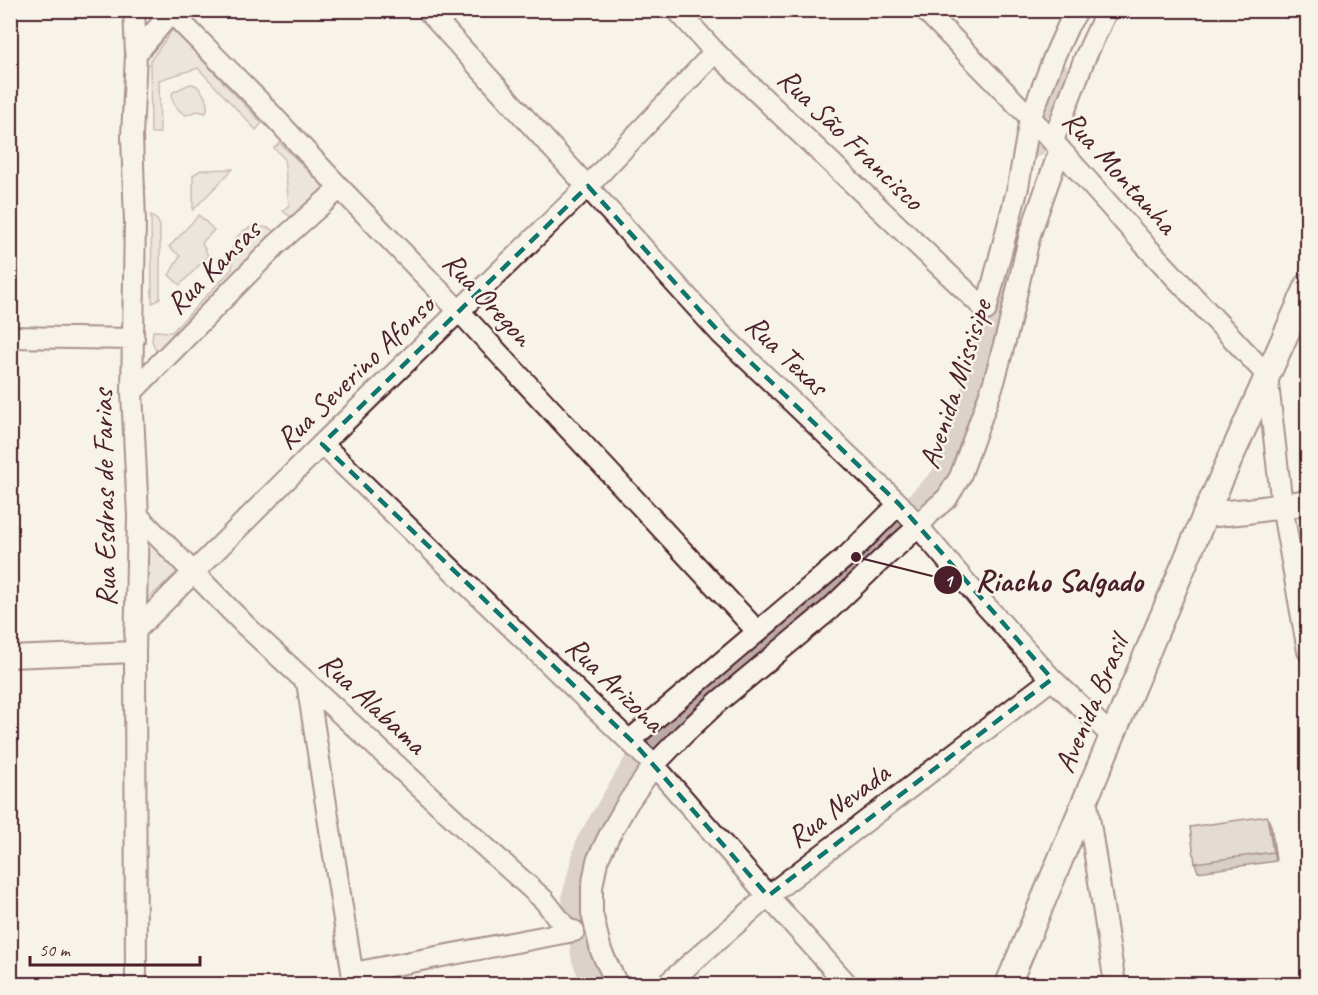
<svg xmlns="http://www.w3.org/2000/svg" width="1318" height="995" viewBox="0 0 1318 995" font-family="Caveat,sans-serif">
  <style>
    .green { fill: #ded4cc; stroke: #947a7c; stroke-width: 1.5 }
    .lines { fill: none; stroke-linecap: round; stroke-linejoin: round }
    .canal { stroke: #bcaaa7; stroke-width: 24 }
    .minor-casing { stroke: #4a1f2b; stroke-width: 24 }
    .tertiary-casing { stroke: #4a1f2b; stroke-width: 28 }
    .minor { stroke: #f7f3e8; stroke-width: 20 }
    .tertiary { stroke: #f7f3e8; stroke-width: 24 }
    .wall { fill: #afa49f; stroke: #4a1f2b; stroke-width: 1.5 }
    .shaded-wall { fill: #8f8682; stroke: #4a1f2b; stroke-width: 1.5 }
    .building { fill: #ccbfb9; stroke: #4a1f2b; stroke-width: 1.5 }
    .marked { fill: none; stroke: #0f766e; stroke-width: 4.5; stroke-dasharray: 12 8; stroke-linejoin: round }
    .labels { text-anchor: middle; dominant-baseline: central; stroke-width: 5; stroke-linejoin: round; paint-order: stroke }
    .street-label { font-size: 30px; fill: #4a1f2b; stroke: #f7f3e8 }
    .leader { fill: none; stroke: #4a1f2b; stroke-width: 2 }
    .callout-dot { fill: #4a1f2b; stroke: #f7f3e8; stroke-width: 2 }
    .mark-label { font-size: 18px; text-anchor: middle; font-weight: bold; fill: #fff }
    .callout-label { font-size: 32px; text-anchor: middle; font-weight: bold; fill: #4a1f2b; stroke: #f7f3e8; stroke-width: 5; stroke-linejoin: round; paint-order: stroke }
  </style>
  <rect width="100%" height="100%" fill="#f7f3e8"/>
  <filter id="ink" filterUnits="userSpaceOnUse"><feTurbulence type="fractalNoise" baseFrequency=".0167" numOctaves="2"/><feDisplacementMap in="SourceGraphic" scale="12" xChannelSelector="R" yChannelSelector="G"/><feConvolveMatrix kernelMatrix="1 2 1 2 8 2 1 2 1" color-interpolation-filters="sRGB"/></filter>
  <g filter="url(#ink)">
    <path class="green" d="M 173,29 L 262,123 L 256,130 L 198,68 L 159,80 L 160,133 L 151,133 L 150,61 Z
      M 190,84 L 196,85 C 203,92 210,102 206,113 L 198,111 L 186,115 C 178,111 169,101 173,92 Z
      M 280,143 L 324,187 L 292,218 L 283,211 L 289,205 L 284,158 L 274,148 Z
      M 233,169 L 193,210 L 193,175 L 201,170 Z
      M 151,215 L 157,220 L 160,226 L 160,298 L 157,301 L 152,303 Z
      M 199,215 L 214,230 L 202,243 L 208,256 L 180,285 L 169,275 L 180,256 L 169,247 Z
      M 256,226 L 269,228 L 277,233 L 159,352 L 156,351 L 152,341 L 153,331 L 172,332 L 232,269 C 234,253 227,244 242,232 C 247,228 250,227 256,226 Z
      M 148,535 L 184,566 L 141,605 Z"/>
    <g class="lines">
      <path class="canal" d="M 1034,146 L 1040,122 L 1057,73
        M 594,984 L 584,959 L 574,897 L 588,843 L 635,764 L 657,738 L 780,629 L 856,557 L 914,507 L 943,477 L 961,434 L 987,341 L 1001,285"/>
      <defs>
        <path id="minor" d="M 134,10 L 136,54 L 132,136 L 135,222 L 132,392 L 138,516 L 135,652 L 136,984
          M 427,10 L 721,334 L 899,504 L 985,605 L 1052,679 L 1112,736
          M 677,10 L 715,52 L 986,310 L 1018,187 L 1030,119 L 1054,57 L 1068,26 L 1078,10
          M 925,10 L 1048,136 L 1144,244 L 1267,375 L 1282,506 L 1308,651
          M 171,12 L 259,101 L 340,188 L 460,312 L 757,631
          M 136,54 L 173,10
          M 1053,141 L 1084,60 L 1107,10
          M 10,337 L 134,339
          M 132,392 L 276,245 L 340,188
          M 322,444 L 654,765 L 768,896 L 847,984
          M 138,516 L 246,626 L 475,838 L 544,900 L 569,932
          M 135,631 L 322,444 L 588,186 L 715,52
          M 10,657 L 135,652
          M 307,682 L 354,984
          M 630,740 L 848,555 L 899,504
          M 1086,798 L 1115,984
          M 353,973 L 574,931
          M 617,984 L 601,951 L 592,913 L 592,887 L 597,861 L 610,834 L 627,804 L 654,765 L 684,734 L 718,702 L 829,610 L 879,562 L 919,526 L 931,512 L 947,498 L 960,477 L 994,382 L 1009,326 L 1030,234 L 1060,149
          M 667,984 L 768,896 L 1052,679"/>
        <path id="tertiary" d="M 1205,515 L 1248,511 L 1308,502
          M 1008,984 L 1205,515 L 1308,285"/>
      </defs>
      <use href="#minor" class="minor-casing"/>
      <use href="#tertiary" class="tertiary-casing"/>
      <use href="#minor" class="minor"/>
      <use href="#tertiary" class="tertiary"/>
    </g>
    <path class="wall" d="M 1271,826 L 1276,861 L 1198,872 L 1195,863 Z"/>
    <path class="shaded-wall" d="M 1267,816 L 1271,826 L 1276,861 L 1273,852 Z"/>
    <path class="building" d="M 1267,816 L 1273,852 L 1195,863 L 1190,827 Z"/>
  </g>
  <path d="M0 0H1318V995H0ZM 588,186 L 721,334 L 899,504 L 1052,679 L 768,896 L 635,744 L 322,444 Z" fill="#f7f3e8" fill-opacity=".55" fill-rule="evenodd"/>
  <path class="marked" d="M 588,186 L 721,334 L 899,504 L 1052,679 L 768,896 L 635,744 L 322,444 Z"/>
  <g class="labels">
    <g class="street-label">
      <text transform="translate(851 139) rotate(44)">Rua São Francisco</text>
      <text transform="translate(1120 172) rotate(48)">Rua Montanha</text>
      <text transform="translate(213 267) rotate(-45)">Rua Kansas</text>
      <text transform="translate(488 299) rotate(47)">Rua Oregon</text>
      <text transform="translate(787 355) rotate(44)">Rua Texas</text>
      <text transform="translate(355 372) rotate(-44)">Rua Severino Afonso</text>
      <text transform="translate(955 384) rotate(-72)">Avenida Missisipe</text>
      <text transform="translate(104 498) rotate(-91)">Rua Esdras de Farias</text>
      <text transform="translate(615 684) rotate(44)">Rua Arizona</text>
      <text transform="translate(373 703) rotate(43)">Rua Alabama</text>
      <text transform="translate(1091 704) rotate(-67)">Avenida Brasil</text>
      <text transform="translate(838 805) rotate(-37)">Rua Nevada</text>
    </g>
  </g>
  <path class="leader" d="M856 557L948 580"/>
  <g class="callout-dot">
    <circle cx="856" cy="557" r="6"/>
    <circle cx="948" cy="580" r="15"/>
  </g>
  <g class="mark-label">
    <text x="948" y="587">1</text>
  </g>
  <g class="callout-label">
    <text x="1059" y="591">Riacho Salgado</text>
  </g>
  <rect width="1318" height="995" fill="none" stroke="#f7f3e8" stroke-width="36"/>
  <rect x="18" y="18" width="1282" height="959" fill="none" stroke="#4a1f2b" stroke-width="2" filter="url(#ink)"/>
  <path d="M30 956v9h170v-9" fill="none" stroke="#4a1f2b" stroke-width="3"/>
  <text x="39" y="956" font-size="18" fill="#4a1f2b" stroke="#f7f3e8" stroke-width="4.5" paint-order="stroke">50 m</text>
</svg>
